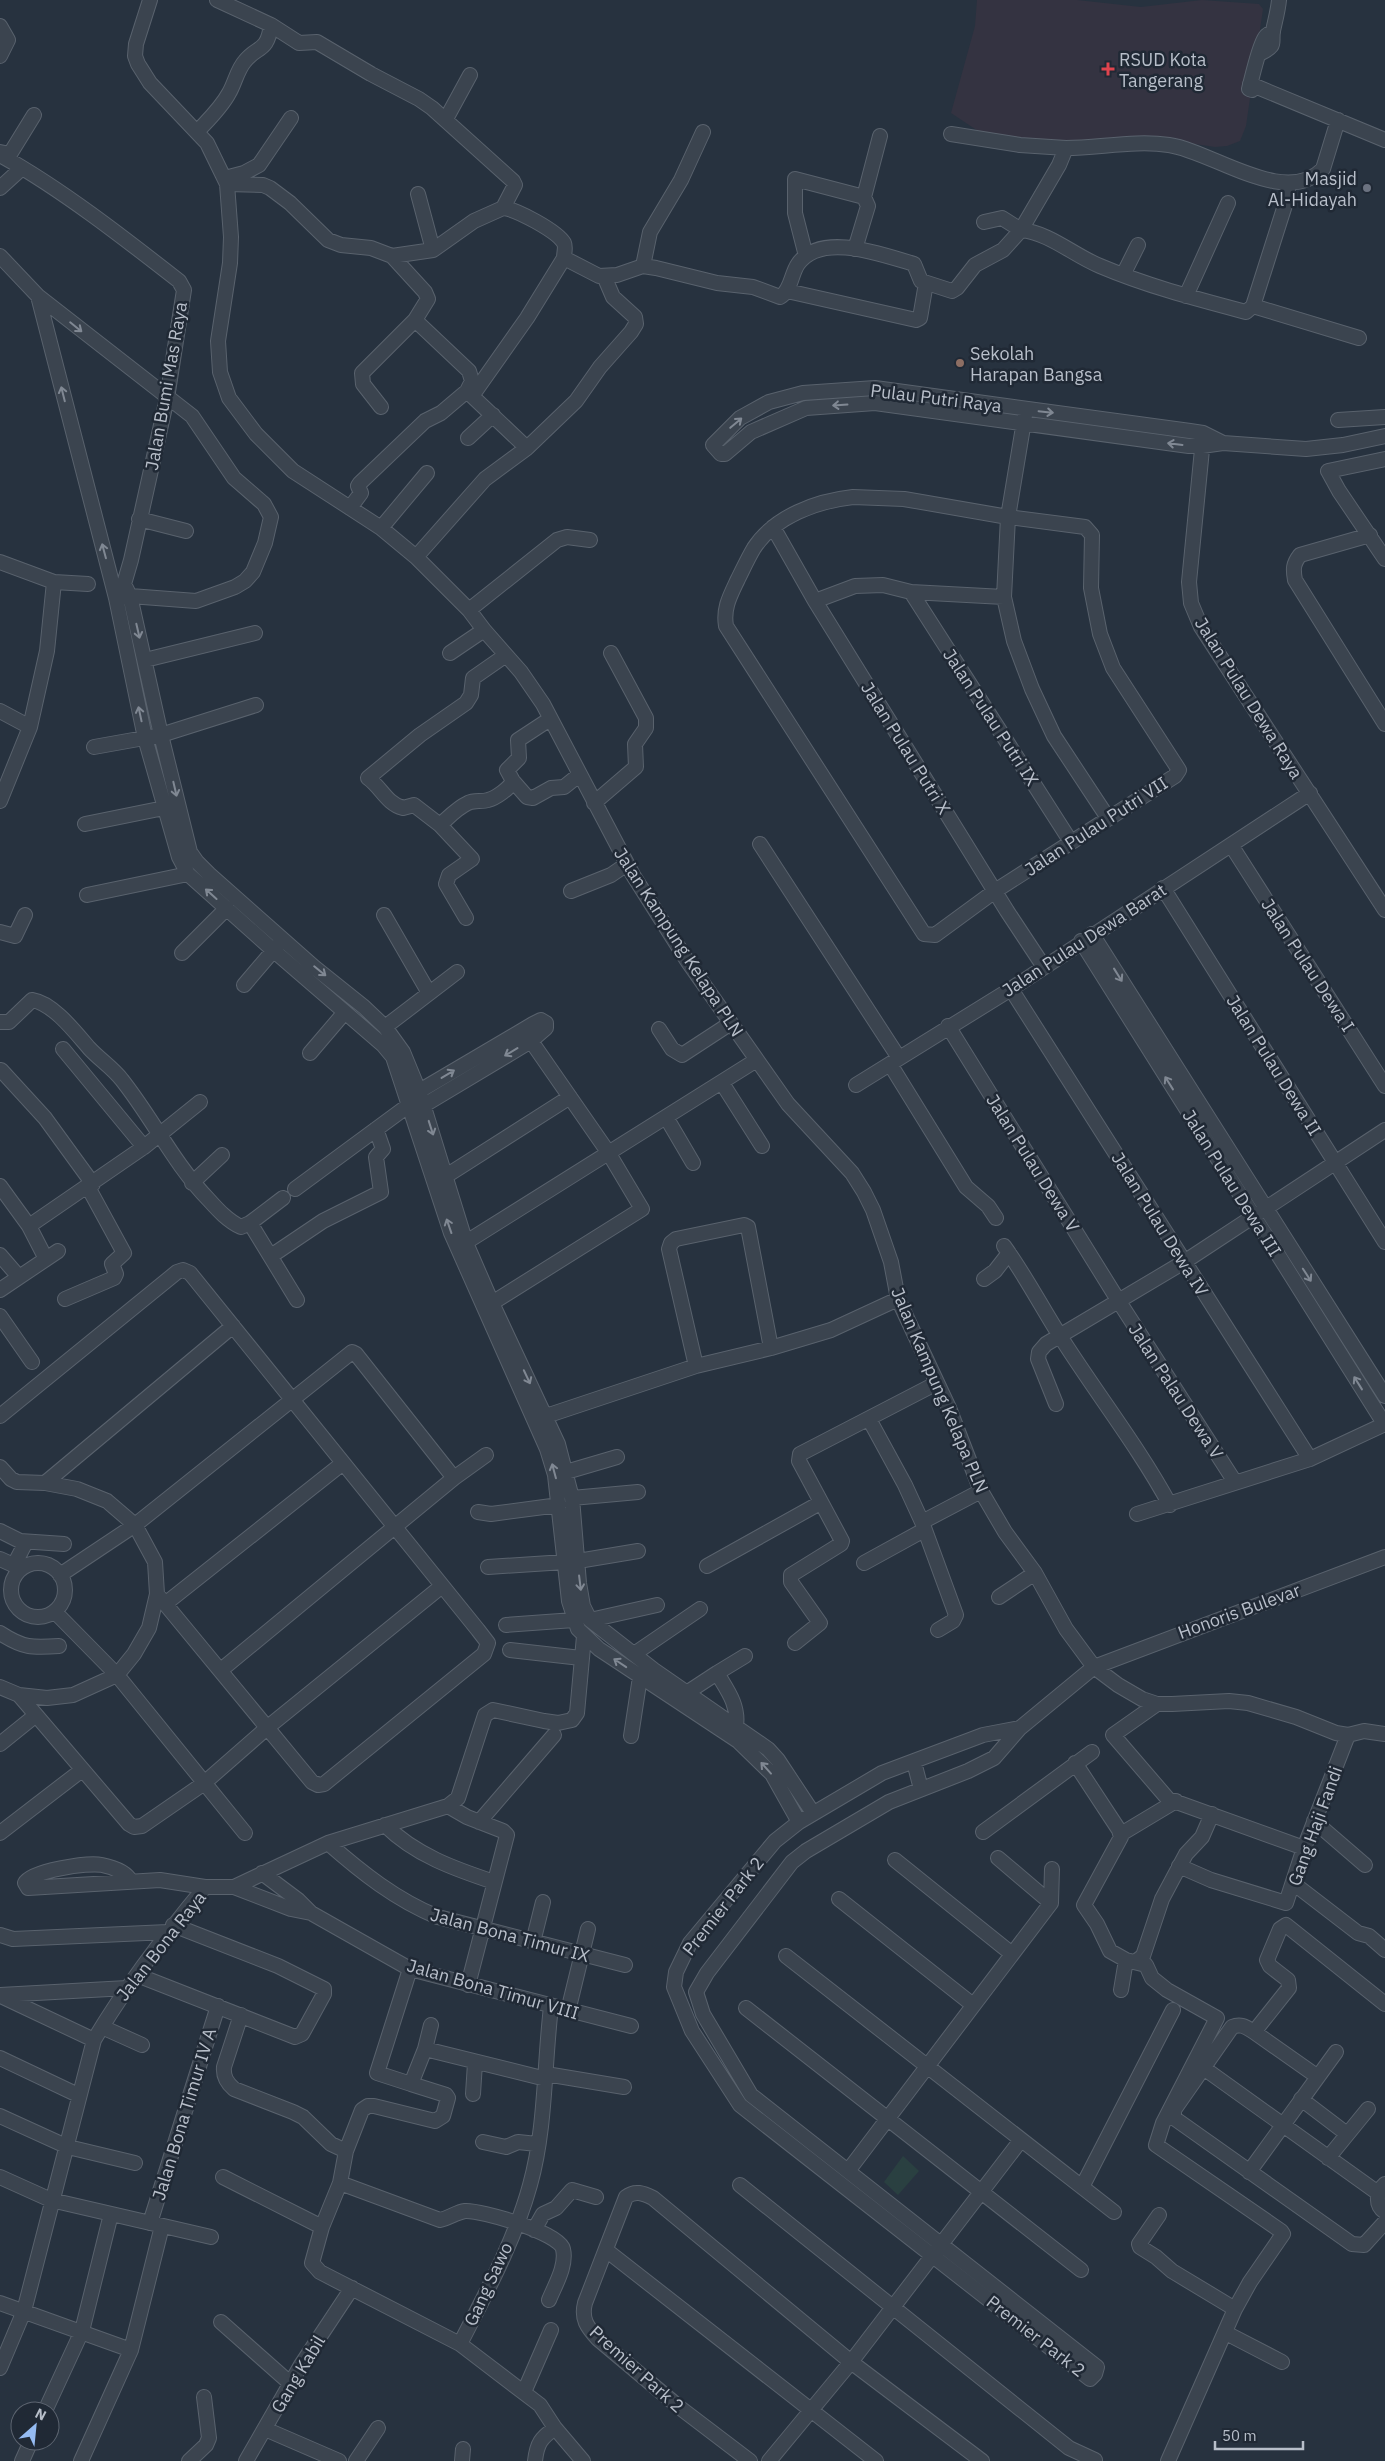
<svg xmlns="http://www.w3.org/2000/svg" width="1385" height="2461" viewBox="0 0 1385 2461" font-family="'IBM Plex Sans',sans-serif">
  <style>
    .medical { fill: #343341 }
    .green { fill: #2a4041 }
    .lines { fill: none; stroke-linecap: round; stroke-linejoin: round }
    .minor-casing { stroke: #59626d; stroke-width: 16 }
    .minor { stroke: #3b444f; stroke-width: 14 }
    .oneway { stroke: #808893 }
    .health-dot { fill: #e0444e; stroke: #202935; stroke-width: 2 }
    .worship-dot { fill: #6b7280; stroke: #202935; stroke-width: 2 }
    .education-dot { fill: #8d6e63; stroke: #202935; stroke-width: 2 }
    .labels { text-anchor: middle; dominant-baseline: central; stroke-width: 5; stroke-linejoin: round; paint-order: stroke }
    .poi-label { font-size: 18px; fill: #b8bfca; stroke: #202935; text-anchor: start }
    .street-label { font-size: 18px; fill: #b8bfca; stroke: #202935 }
  </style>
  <rect width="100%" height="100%" fill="#27323f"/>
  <path class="medical" d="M 977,0 L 1077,0 L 1141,7 L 1202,0 L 1259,4 L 1263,9 L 1246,126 L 1240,141 L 1227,146 L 1215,147 L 1155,138 L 1084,143 L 987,137 L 951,113 L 975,26 Z"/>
  <path class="green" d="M 903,2156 L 919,2171 L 898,2195 L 884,2182 Z"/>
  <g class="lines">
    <defs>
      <path id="minor" d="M 150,0 L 136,44 L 135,56 L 138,64 L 150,83 L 207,143 L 227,184 L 231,237 L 230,263 L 218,341 L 220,372 L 229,398 L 256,434 L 293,471 L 381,528 L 416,557 L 469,610 L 484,630 L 521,672 L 543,704 L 633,875 L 688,962 L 788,1104 L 852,1173 L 864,1192 L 873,1210 L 891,1262 L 898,1299 L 949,1408 L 981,1491 L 1005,1532 L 1035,1573 L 1066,1629 L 1094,1667 L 1118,1685 L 1142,1699 L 1157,1704 L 1172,1704 L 1229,1701 L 1248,1703 L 1296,1717 L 1336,1733 L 1348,1735 L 1364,1731 L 1385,1734
        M 271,25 L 299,43 L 317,42 L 371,74 L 419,99 L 432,108 L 513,181 L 515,185 L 503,208
        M 0,26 L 8,40 L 0,56
        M 1261,53 C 1277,45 1271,44 1273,31 C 1275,21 1278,11 1279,0
        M 1250,84 L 1385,140
        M 1252,90 L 1249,89 C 1251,81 1261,39 1266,36 C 1268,34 1270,33 1273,32
        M 446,119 L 470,75
        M 197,132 C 209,119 221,108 229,93 C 235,83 237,70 245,61 C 258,45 267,53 271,25 L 217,0
        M 951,134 L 1020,145 L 1066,148 L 1059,165 L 1021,230 L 1002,218 L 984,222
        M 1066,148 C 1099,148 1135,140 1169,145 C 1212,151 1285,208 1323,169 L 1338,120
        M 0,152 L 10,154 L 34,115
        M 0,155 C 60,188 124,238 179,281 L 184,290 L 167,398 L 131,560 L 124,584 L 116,598 L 145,738 L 179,857 L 188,874 L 273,950 L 383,1045 L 393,1057 L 451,1233 L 547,1449 L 555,1475 L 569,1601 L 578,1629 L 599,1649 L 738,1741 L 772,1774 L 799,1822
        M 225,178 L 244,173 L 259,165 L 291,118
        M 227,184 L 263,185 L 270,188 L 290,203 L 328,240 L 341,245 L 371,248 L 392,256 L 433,250 L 474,221 L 503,208 C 516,209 557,231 564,243 C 566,247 564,253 564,258 L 527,318 L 472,396 L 527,448
        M 0,188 L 22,168
        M 418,194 L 433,250
        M 855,249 L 868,206 L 864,197 L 880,136
        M 0,256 L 38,296 L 192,416 L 234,478 L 264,504 L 271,517 L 265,543 L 253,572 L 245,581 L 235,587 L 196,601 L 130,596 L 116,598 L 38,296
        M 806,256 L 795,213 L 795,179 L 864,197
        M 564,258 L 599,276 L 617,275 L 643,266 L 656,268 L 717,283 L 753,287 L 780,297 C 791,291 791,274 798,264 C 821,231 883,255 914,264 L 921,281 L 952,291 L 957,288 L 975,265 L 1003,250 L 1021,230 C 1050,233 1073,255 1100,266 C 1147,286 1197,299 1246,312 L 1253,306 L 1286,202 L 1289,183
        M 643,266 L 650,232 L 681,180 L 703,132
        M 1123,275 L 1138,245
        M 787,291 L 916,320 L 920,318 L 926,283
        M 1186,296 L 1228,203
        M 1253,306 L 1359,338
        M 381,407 L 363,384 L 362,373 L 415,320 L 428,299 L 425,292 L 392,256
        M 1025,415 L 1008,517 L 1004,597 L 1014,641 L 1032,689 L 1054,736 L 1108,818
        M 1338,420 L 1385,417
        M 468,438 L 493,415
        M 1203,439 L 1189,582 L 1191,603 L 1201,627 L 1385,910
        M 1223,443 L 1203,433 L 1190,431 L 875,388 L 803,393 L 769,402 L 740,418 L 713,445 L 721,454 L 725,454 L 751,432 L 806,408 L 875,403 L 1189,446 L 1202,446 L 1223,443 L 1306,449 L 1343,445 L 1385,436
        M 1385,459 L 1328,471 L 1339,491 L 1385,559
        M 853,497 L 904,499 L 1008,517 L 1085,527 L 1092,535 L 1091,588 L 1100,634 L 1113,668 L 1179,770 L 1175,776 L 995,891 L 935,935 L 924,934 L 726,626 C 723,608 730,596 738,579 C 743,569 748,558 754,548 C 775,516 817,501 853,497 Z
        M 350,508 L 361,493 L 358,486 L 360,483 L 425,421 L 441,413 L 467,391 L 472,381 L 469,371 L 415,320
        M 139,519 L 186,531
        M 773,527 L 815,601 L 1007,911 L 1044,967
        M 381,528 L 427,473
        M 1370,535 L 1300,555 C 1293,564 1293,569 1295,580 L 1385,724
        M 416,557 L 485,479 L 527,448 L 576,401 L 600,367 L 631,332 L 636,324 L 635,317 L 613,297 L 604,276
        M 0,562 L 54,582 L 88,584
        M 124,584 L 130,596 L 161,735 L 190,852 L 197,862 L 209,874 L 314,967 L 364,1007 L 385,1027 L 403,1052 L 419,1091 L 466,1243 L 492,1303 L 558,1444 L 572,1498 L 579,1583 L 583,1606 L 590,1620 L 654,1670 L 768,1749 L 778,1760 L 813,1813
        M 911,592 L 1071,842
        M 815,601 L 855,586 L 883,585 L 911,592 L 1004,597
        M 469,610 L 557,540 L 567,537 L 590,540
        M 450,653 L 484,630
        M 506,655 L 473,678 L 471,695 L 466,703 L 420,735 L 368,778 C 381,787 387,804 403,808 L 414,805 L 440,825 C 449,817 457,808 468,803 C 474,800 482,802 488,800 C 496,798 510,788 513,781 L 507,770 L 519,758 L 518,740 L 550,719
        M 145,660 L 255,633
        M 0,711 L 30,727
        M 94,747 L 161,735 L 256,705
        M 513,781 L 527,797 L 533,798 L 551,788 L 564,787 L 579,775
        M 0,801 L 30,727 L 47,651 L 54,582
        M 594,803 L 636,767 L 635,744 L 646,728 L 646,718 L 611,653
        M 85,824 L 164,808
        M 440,825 L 472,859 L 449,875 L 446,884 L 466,918
        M 760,844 L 899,1058
        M 1231,845 L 1385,1086
        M 1163,888 L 1385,1242
        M 571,891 L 611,875 L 627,864
        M 87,895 L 188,874
        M 384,915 L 429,993
        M 0,932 L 15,936 L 25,915
        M 1092,934 L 1385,1396
        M 1081,941 L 1385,1425
        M 182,953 L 227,908
        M 244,985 L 278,945
        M 1011,989 L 1310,1459
        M 0,1022 L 9,1022 L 32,1000 C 53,1003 76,1033 89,1048 C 99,1059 113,1068 122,1080 C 153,1119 174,1164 209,1200 C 218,1210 228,1221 241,1227 L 250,1223 L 283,1198
        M 948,1026 L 1118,1300 L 1235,1482
        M 385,1027 L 457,972
        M 659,1029 L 672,1049 L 682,1055 L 731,1023
        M 63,1049 L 144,1147
        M 310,1053 L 345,1012
        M 890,1064 L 966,1187 L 988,1206 L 996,1218
        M 1,1070 L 45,1118 L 93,1184
        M 722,1083 L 762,1146
        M 856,1085 L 1011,989 L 1310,793
        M 411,1096 L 533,1024 L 541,1020 L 546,1023 L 546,1028 L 531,1041 L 416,1110
        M 666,1117 L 693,1163
        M 446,1176 L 570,1097
        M 192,1183 L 222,1155
        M 0,1186 L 29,1226 L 46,1259
        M 295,1189 L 409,1105
        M 250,1223 L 297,1300
        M 29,1226 L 144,1147 L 200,1102
        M 460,1246 L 755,1061
        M 1004,1246 C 1025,1275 1041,1306 1060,1336 C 1096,1393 1138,1446 1170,1505
        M 0,1255 L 19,1277
        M 271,1256 L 323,1221 L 381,1192 L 376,1157 L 383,1149 L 376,1129
        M 984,1279 L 995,1271 L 1009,1253
        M 0,1290 L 58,1251
        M 65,1299 L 114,1278 L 116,1274 L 112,1264 L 124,1253 L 88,1187
        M 492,1303 L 642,1209 L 608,1152 L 531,1041
        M 0,1316 L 32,1362
        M 696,1366 L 669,1249 L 671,1243 L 676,1239 L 744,1225 L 748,1227 L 771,1348
        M 1056,1404 L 1038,1359 L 1039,1352 L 1046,1344 L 1184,1262 L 1385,1130
        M 0,1416 L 177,1272 L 183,1270 L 190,1273 L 478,1630 L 488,1643 L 484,1654 L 324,1784 L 318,1785 L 312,1782 L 157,1594
        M 537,1419 L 696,1366 L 771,1348 L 831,1330 L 898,1299
        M 869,1419 L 905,1485 L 922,1522 L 956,1615 L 953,1621 L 938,1630
        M 0,1467 L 11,1479 L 17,1482 L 45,1483 L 77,1489 L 107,1501 L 135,1525 L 155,1562 L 157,1594 L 149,1628 L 134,1654 L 117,1675 L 73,1695 L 47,1698 L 19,1695 L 0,1687
        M 566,1472 L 617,1457
        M 45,1483 L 233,1326
        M 572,1498 L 638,1492
        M 478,1512 L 491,1514 L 559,1505
        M 1137,1514 L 1310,1459 L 1385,1424
        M 922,1522 L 981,1491
        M 0,1531 L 20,1541 L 64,1544
        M 0,1559 L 20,1568
        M 578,1561 L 638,1551
        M 864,1563 L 924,1530
        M11 1590a27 27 0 1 1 54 0a27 27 0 1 1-54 0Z
        M 14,1565 L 26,1542
        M 707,1566 L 820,1503
        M 488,1567 L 565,1562
        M 60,1575 L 135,1525 L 352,1352 L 356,1354 L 454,1478
        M 999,1597 L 1035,1573
        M 165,1604 L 343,1463
        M 55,1612 L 117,1675 L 245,1833
        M 590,1620 L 657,1605
        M 506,1625 L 574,1620
        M 0,1633 C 23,1648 32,1648 59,1646
        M 795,1643 L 820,1623 L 791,1582 L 791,1575 L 841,1544 L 842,1541 L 799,1461 L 800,1454 L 937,1383
        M 510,1650 L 581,1658
        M 634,1654 L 700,1609
        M 221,1670 L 454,1478 L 486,1455
        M 688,1692 L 717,1673
        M 19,1695 L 129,1824 L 134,1827 L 142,1826 L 203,1784 L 268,1727 L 442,1586
        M 1157,1704 L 1113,1735 L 1168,1799 L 1304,1848
        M 736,1726 C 739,1705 727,1690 717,1673 L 745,1656
        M 1020,1728 L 994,1758 L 968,1771 L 889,1802 L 806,1851 L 792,1862 L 707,1973 L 696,1992 L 703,2014 L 751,2095 L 1097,2367 L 1095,2374 L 1090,2379 L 740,2105 L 692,2031 L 674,1987 L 676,1972 L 690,1943 L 775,1841 L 799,1822 L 882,1773 L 983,1735 Z
        M 1020,1728 L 1094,1667 L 1385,1557
        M 631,1736 L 640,1677
        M 0,1744 L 36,1715
        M 914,1762 L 921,1789
        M 1075,1763 L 1119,1830 L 1121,1837 L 1084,1905 L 1097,1924 L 1110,1951 L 1126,1960 L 1146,1965 L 1152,1978 L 1167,1990 L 1217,2018 L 1163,2123 L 1156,2145 L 1281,2231 L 1283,2234 L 1250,2282 L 1235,2309 L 1168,2461
        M 448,1806 L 467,1817 L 503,1831 L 507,1835 L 468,1985
        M 1314,1821 L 1365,1865
        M 479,1822 L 554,1735
        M 385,1825 C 415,1855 455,1869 494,1882
        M 983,1832 L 1092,1752
        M 0,1833 L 82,1770
        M 1121,1834 L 1176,1801
        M 328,1843 C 361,1872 396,1900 438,1917 L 625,1965
        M 998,1858 L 1051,1903
        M 895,1860 L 1012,1954
        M 1179,1866 L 1211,1880 L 1286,1903 L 1304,1848 L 1348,1735
        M 262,1873 L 298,1900 L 311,1913 L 410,1969 L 631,2026
        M 131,1881 C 126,1872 112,1867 102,1865 C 88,1862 31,1871 25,1883 L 28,1888 L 160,1880 L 205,1887
        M 1293,1883 L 1358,1933 L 1369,1936 L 1385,1950
        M 234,1887 L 291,1909 L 311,1913
        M 839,1899 L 973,2005
        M 0,1935 L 13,1939 L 168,1932
        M 533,1942 L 543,1902
        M 786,1956 L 1114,2212
        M 1135,1962 L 1143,1956 L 1162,1899 L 1186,1854 L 1202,1837 L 1212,1814
        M 410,1969 L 377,2073 L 411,2084
        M 137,1975 L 295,2037 L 302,2034 L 324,1994 L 324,1989 L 278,1966 L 173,1925
        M 1121,1990 L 1126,1960
        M 0,1995 L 127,1988
        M 3,1997 L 94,2040
        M 746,2008 L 1081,2270
        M 568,2011 L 588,1929
        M 241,2015 L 224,2067 C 223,2077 227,2083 234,2089 L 293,2112 L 303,2117 L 331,2144 L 346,2151
        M 431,2025 L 425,2049 L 411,2084 L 446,2095 L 448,2098 L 443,2116 L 435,2121 L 374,2106 L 368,2106 L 362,2110 L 346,2151 L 340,2183 L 322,2227 L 312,2263 L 320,2272 L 460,2344 L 540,2405 L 555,2428 L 583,2461
        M 102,2027 L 142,2045
        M 1254,2032 L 1289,1988 L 1288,1980 L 1270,1966 L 1267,1960 L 1280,1929 L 1286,1925 L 1385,2004
        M 425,2049 L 546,2079
        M 0,2058 L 78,2095
        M 1205,2069 L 1378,2193
        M 546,2074 L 624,2087
        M 1318,2077 L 1254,2032 C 1246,2027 1241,2023 1232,2027 L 1174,2110 L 1174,2118 L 1352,2244 L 1364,2245 L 1385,2222
        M 473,2094 L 475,2063
        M 1301,2099 L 1347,2134
        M 0,2116 L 68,2147 L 135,2163
        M 483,2142 L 506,2147 L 518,2142 L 537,2144
        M 1328,2158 L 1368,2109
        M 848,2171 L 1051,1903 L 1052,1869
        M 1249,2172 L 1336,2052
        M 0,2177 L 51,2200 L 211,2237
        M 223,2177 L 322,2227
        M 340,2183 L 440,2220 C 449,2218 457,2212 465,2211 C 481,2210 560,2233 563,2249 C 567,2266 555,2285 549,2300
        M 1385,2184 C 1376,2192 1375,2205 1385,2212
        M 740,2185 L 1069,2448 L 1095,2460
        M 1082,2187 L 1173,2010
        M 1159,2215 L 1139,2244 L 1140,2247 L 1156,2257 L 1172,2271 L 1235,2309
        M 150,2223 L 218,2006
        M 534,2230 L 543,2214 L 556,2208 L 572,2190 L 596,2197
        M 606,2250 L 876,2461
        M 0,2303 L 131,2350
        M 221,2322 L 291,2384
        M 1226,2333 L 1282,2362
        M 460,2344 C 486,2293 515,2240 530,2185 C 546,2128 544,2065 551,2007
        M 0,2368 L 24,2311 L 94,2040 C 126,1986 165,1935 205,1887 L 234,1887 L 328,1843 L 448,1806 L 458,1798 L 485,1715 L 493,1710 L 544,1721 L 558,1723 L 572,1720 L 577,1713 L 584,1636
        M 524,2392 L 551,2330
        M 45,2411 L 82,2331 L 111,2214
        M 265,2429 L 339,2461
        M 22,2461 L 31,2441
        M 81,2461 L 131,2350 L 162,2226
        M 189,2461 L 206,2445 L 209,2438 L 204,2397
        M 246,2461 L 301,2365 L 352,2288
        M 356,2461 L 378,2428
        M 462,2461 L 463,2449
        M 535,2461 C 537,2443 541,2438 555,2428
        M 750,2461 L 679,2407 L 598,2339 C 587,2327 581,2319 585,2303 L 626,2197 C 635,2190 643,2193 653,2198 L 851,2362 L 982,2461
        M 769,2461 L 851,2362 L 1021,2140"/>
    </defs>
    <use href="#minor" class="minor-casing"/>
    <use href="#minor" class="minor"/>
  </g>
  <defs><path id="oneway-shaft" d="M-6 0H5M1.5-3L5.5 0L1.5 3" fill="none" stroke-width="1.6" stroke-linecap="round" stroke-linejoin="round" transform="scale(1.25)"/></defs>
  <g class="oneway">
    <use href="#oneway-shaft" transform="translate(76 327) rotate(39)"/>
    <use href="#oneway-shaft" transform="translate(63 394) rotate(-104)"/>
    <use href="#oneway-shaft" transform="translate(840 405) rotate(176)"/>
    <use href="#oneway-shaft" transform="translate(1046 412) rotate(6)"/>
    <use href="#oneway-shaft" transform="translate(736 423) rotate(-40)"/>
    <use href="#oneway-shaft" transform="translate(1175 444) rotate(-173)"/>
    <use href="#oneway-shaft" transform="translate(104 551) rotate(-105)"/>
    <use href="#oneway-shaft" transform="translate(138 631) rotate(77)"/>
    <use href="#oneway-shaft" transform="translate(140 714) rotate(-102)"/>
    <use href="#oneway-shaft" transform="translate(175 789) rotate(77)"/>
    <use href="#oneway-shaft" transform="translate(211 894) rotate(-138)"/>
    <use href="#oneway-shaft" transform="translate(320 971) rotate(39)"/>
    <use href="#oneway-shaft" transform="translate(1118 975) rotate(58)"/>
    <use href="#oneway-shaft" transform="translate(511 1052) rotate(149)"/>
    <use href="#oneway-shaft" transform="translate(448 1074) rotate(-31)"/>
    <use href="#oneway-shaft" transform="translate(1169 1083) rotate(-122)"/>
    <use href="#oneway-shaft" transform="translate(431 1128) rotate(72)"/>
    <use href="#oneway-shaft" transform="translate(449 1226) rotate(-109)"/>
    <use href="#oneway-shaft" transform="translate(1307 1275) rotate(57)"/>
    <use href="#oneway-shaft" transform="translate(527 1377) rotate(65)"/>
    <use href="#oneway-shaft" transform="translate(1358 1383) rotate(-122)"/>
    <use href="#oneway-shaft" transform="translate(554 1471) rotate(-105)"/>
    <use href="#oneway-shaft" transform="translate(580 1583) rotate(83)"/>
    <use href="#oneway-shaft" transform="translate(620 1663) rotate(-146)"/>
    <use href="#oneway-shaft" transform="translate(766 1768) rotate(-132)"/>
  </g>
  <path class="health-dot" d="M1105.5 61.5h5v5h5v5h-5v5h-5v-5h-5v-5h5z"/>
  <circle class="worship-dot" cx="1367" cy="188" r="5"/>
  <circle class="education-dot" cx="960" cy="363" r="5"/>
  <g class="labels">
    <g class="poi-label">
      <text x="1119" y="59">RSUD Kota<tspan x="1119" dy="21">Tangerang</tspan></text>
      <text x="1357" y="178" text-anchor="end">Masjid<tspan x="1357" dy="21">Al-Hidayah</tspan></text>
      <text x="970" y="353">Sekolah<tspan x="970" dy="21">Harapan Bangsa</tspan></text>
    </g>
    <g class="street-label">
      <text transform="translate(166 386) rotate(-80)">Jalan Bumi Mas Raya</text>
      <text transform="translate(936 398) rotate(7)">Pulau Putri Raya</text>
      <text transform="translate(1249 698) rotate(58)">Jalan Pulau Dewa Raya</text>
      <text transform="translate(991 717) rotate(57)">Jalan Pulau Putri IX</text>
      <text transform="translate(906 748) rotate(58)">Jalan Pulau Putri X</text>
      <text transform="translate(1096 826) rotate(-33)">Jalan Pulau Putri VII</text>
      <text transform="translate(1084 940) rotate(-33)">Jalan Pulau Dewa Barat</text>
      <text transform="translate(679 942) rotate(57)">Jalan Kampung Kelapa PLN</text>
      <text transform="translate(1308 965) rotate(57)">Jalan Pulau Dewa I</text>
      <text transform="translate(1274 1065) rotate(58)">Jalan Pulau Dewa II</text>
      <text transform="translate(1033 1163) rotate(58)">Jalan Pulau Dewa V</text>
      <text transform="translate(1232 1183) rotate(58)">Jalan Pulau Dewa III</text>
      <text transform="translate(1160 1224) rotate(58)">Jalan Pulau Dewa IV</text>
      <text transform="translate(940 1390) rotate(67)">Jalan Kampung Kelapa PLN</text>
      <text transform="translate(1176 1391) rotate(57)">Jalan Palau Dewa V</text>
      <text transform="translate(1239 1611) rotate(-20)">Honoris Bulevar</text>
      <text transform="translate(1315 1826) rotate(-70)">Gang Haji Fandi</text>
      <text transform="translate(723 1906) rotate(-52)">Premier Park 2</text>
      <text transform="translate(510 1935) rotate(15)">Jalan Bona Timur IX</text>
      <text transform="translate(161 1946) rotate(-52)">Jalan Bona Raya</text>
      <text transform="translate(493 1989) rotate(16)">Jalan Bona Timur VIII</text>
      <text transform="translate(184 2114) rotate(-73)">Jalan Bona Timur IV A</text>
      <text transform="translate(488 2284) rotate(-65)">Gang Sawo</text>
      <text transform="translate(1036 2336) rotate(38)">Premier Park 2</text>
      <text transform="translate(637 2369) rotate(42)">Premier Park 2</text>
      <text transform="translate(298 2374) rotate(-59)">Gang Kabil</text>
    </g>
  </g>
  <g transform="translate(35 2426) rotate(27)"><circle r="24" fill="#202935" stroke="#5d6571"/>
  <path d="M0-4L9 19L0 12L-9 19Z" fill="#95bbf2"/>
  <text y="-8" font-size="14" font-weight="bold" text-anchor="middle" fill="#b8bfca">N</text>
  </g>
  <path d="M1215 2441v8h88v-8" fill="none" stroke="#b8bfca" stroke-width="2.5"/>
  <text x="1222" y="2441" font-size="15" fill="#b8bfca" stroke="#202935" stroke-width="4" paint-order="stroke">50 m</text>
</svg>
